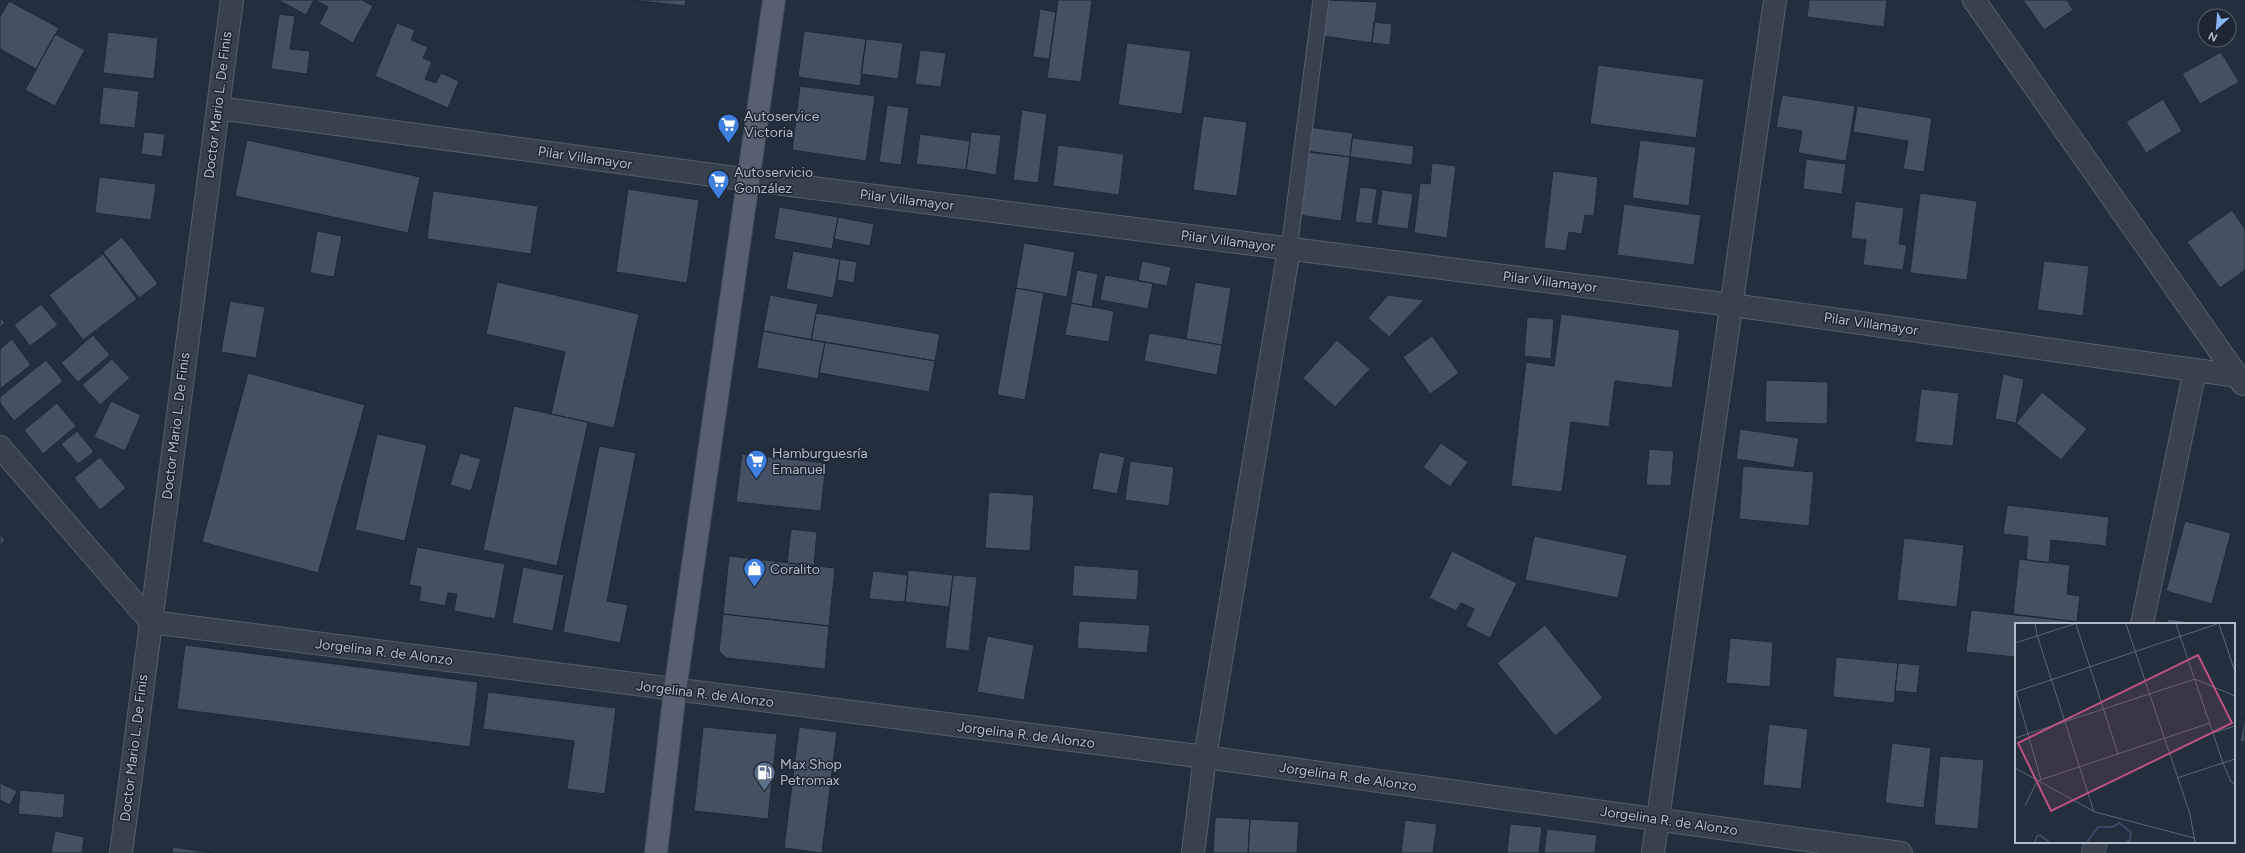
<svg xmlns="http://www.w3.org/2000/svg" width="2245" height="853" viewBox="0 0 2245 853" font-family="Figtree,sans-serif">
  <style>
    .building { fill: #455162; stroke: #1f2835 }
    .lines { fill: none; stroke-linecap: round; stroke-linejoin: round }
    .lane-casing { stroke: #565f6c; stroke-width: 17 }
    .street-casing { stroke: #565f6c; stroke-width: 24 }
    .primary-casing { stroke: #414a57; stroke-width: 24 }
    .lane { stroke: #38414e; stroke-width: 15 }
    .street { stroke: #38414e; stroke-width: 22 }
    .primary { stroke: #56606e; stroke-width: 22 }
    .labels { text-anchor: middle; dominant-baseline: central; stroke-width: 3; stroke-linejoin: round; paint-order: stroke }
    .street-label { font-size: 14px; fill: #b4bcc9; stroke: #1d2633 }
    .poi-label { font-size: 14px; fill: #b4bcc9; stroke: #1d2633; text-anchor: start }
    .inset-river { fill: none; stroke: #394c67; stroke-width: 2 }
    .inset-road { fill: none; stroke: #5e6776; stroke-width: 1 }
    .view { fill: #bd5182; fill-opacity: 0.15; stroke: #bd5182; stroke-width: 2 }
    .inset-edge { fill: none; stroke: #b4bcc9; stroke-width: 2 }
  </style>
  <rect width="100%" height="100%" fill="#242f3e"/>
  <path class="building" d="M 278,0 L 314,0 L 306,15 Z
    M 315,0 L 362,0 L 373,6 L 353,43 L 319,24 L 328,7 Z
    M 631,0 L 686,0 L 685,6 Z
    M 1058,0 L 1092,0 L 1081,82 L 1047,78 Z
    M 1327,0 L 1377,2 L 1372,43 L 1322,36 Z
    M 1809,0 L 1887,0 L 1884,27 L 1807,17 Z
    M 2023,0 L 2067,0 L 2073,10 L 2044,30 Z
    M 9,1 L 59,28 L 36,69 L 0,49 L 0,17 Z
    M 1040,9 L 1056,12 L 1049,59 L 1033,57 Z
    M 279,14 L 295,16 L 290,49 L 310,51 L 307,74 L 271,69 Z
    M 1374,22 L 1392,24 L 1390,45 L 1372,43 Z
    M 397,23 L 415,30 L 411,40 L 428,47 L 423,58 L 432,62 L 425,79 L 436,83 L 441,73 L 459,81 L 448,108 L 375,76 Z
    M 804,31 L 866,39 L 860,86 L 798,77 Z
    M 108,32 L 158,38 L 154,79 L 103,73 Z
    M 55,34 L 85,50 L 55,106 L 25,90 Z
    M 866,39 L 903,43 L 898,79 L 861,74 Z
    M 1127,43 L 1191,51 L 1182,114 L 1118,105 Z
    M 920,50 L 946,53 L 941,87 L 915,84 Z
    M 2221,52 L 2239,82 L 2200,104 L 2182,74 Z
    M 1598,65 L 1704,79 L 1696,138 L 1590,124 Z
    M 800,86 L 875,96 L 866,161 L 792,150 Z
    M 103,87 L 139,91 L 135,128 L 99,124 Z
    M 1782,95 L 1855,106 L 1846,161 L 1798,153 L 1802,131 L 1776,127 Z
    M 2163,99 L 2182,131 L 2146,153 L 2126,122 Z
    M 887,105 L 909,108 L 901,165 L 879,162 Z
    M 1857,106 L 1932,118 L 1924,172 L 1903,169 L 1908,141 L 1853,132 Z
    M 1022,110 L 1047,114 L 1038,183 L 1013,180 Z
    M 1203,116 L 1247,122 L 1237,196 L 1193,190 Z
    M 1308,127 L 1353,133 L 1350,157 L 1306,151 Z
    M 144,132 L 165,134 L 162,157 L 141,154 Z
    M 971,132 L 1001,135 L 996,175 L 966,170 Z
    M 920,134 L 970,141 L 966,170 L 916,164 Z
    M 1352,138 L 1414,146 L 1412,165 L 1350,157 Z
    M 247,140 L 420,177 L 408,233 L 235,196 Z
    M 1640,140 L 1696,147 L 1689,206 L 1632,198 Z
    M 1058,145 L 1124,154 L 1119,195 L 1053,186 Z
    M 1307,152 L 1350,157 L 1341,221 L 1298,215 Z
    M 1806,159 L 1846,164 L 1842,194 L 1803,189 Z
    M 1432,163 L 1456,166 L 1447,238 L 1414,233 L 1420,183 L 1430,184 Z
    M 1553,171 L 1598,177 L 1594,216 L 1585,215 L 1582,234 L 1569,232 L 1566,251 L 1544,248 Z
    M 99,177 L 156,184 L 151,220 L 95,213 Z
    M 1360,187 L 1377,189 L 1372,224 L 1355,222 Z
    M 628,189 L 699,200 L 687,283 L 616,272 Z
    M 1382,190 L 1413,194 L 1408,229 L 1377,225 Z
    M 433,191 L 538,206 L 531,254 L 427,239 Z
    M 1920,193 L 1977,201 L 1967,280 L 1910,273 Z
    M 1855,201 L 1904,208 L 1899,244 L 1907,245 L 1903,270 L 1863,265 L 1866,240 L 1851,238 Z
    M 1624,204 L 1701,215 L 1694,265 L 1617,255 Z
    M 779,207 L 838,217 L 832,249 L 774,239 Z
    M 2232,210 L 2245,229 L 2245,270 L 2220,288 L 2187,242 Z
    M 838,217 L 874,224 L 870,246 L 834,239 Z
    M 317,231 L 342,236 L 334,277 L 310,273 Z
    M 122,237 L 158,284 L 139,298 L 103,252 Z
    M 1024,243 L 1075,252 L 1067,297 L 1016,288 Z
    M 793,251 L 840,259 L 833,298 L 786,289 Z
    M 103,254 L 137,299 L 83,340 L 49,295 Z
    M 840,259 L 857,262 L 854,283 L 837,280 Z
    M 1142,261 L 1171,267 L 1167,286 L 1138,281 Z
    M 2044,261 L 2089,266 L 2083,316 L 2037,310 Z
    M 1077,270 L 1098,274 L 1092,307 L 1071,303 Z
    M 1105,275 L 1153,283 L 1148,309 L 1100,300 Z
    M 497,282 L 639,314 L 614,428 L 551,414 L 565,352 L 486,334 Z
    M 1195,282 L 1231,288 L 1222,345 L 1186,339 Z
    M 1016,288 L 1044,293 L 1025,400 L 997,395 Z
    M 770,295 L 818,304 L 811,340 L 763,331 Z
    M 1388,295 L 1424,300 L 1389,337 L 1368,318 Z
    M 230,301 L 265,307 L 256,358 L 221,352 Z
    M 1071,303 L 1114,311 L 1109,342 L 1065,335 Z
    M 41,304 L 58,325 L 30,346 L 14,325 Z
    M 816,313 L 940,334 L 935,361 L 811,340 Z
    M 1561,314 L 1680,330 L 1672,388 L 1615,381 L 1609,427 L 1571,422 L 1562,492 L 1511,486 L 1526,362 L 1554,366 Z
    M 0,317 L 5,323 L 0,327 Z
    M 1527,317 L 1554,319 L 1551,359 L 1524,356 Z
    M 763,331 L 825,342 L 818,379 L 757,368 Z
    M 1149,333 L 1222,345 L 1217,375 L 1144,361 Z
    M 93,335 L 110,355 L 78,382 L 61,363 Z
    M 1432,336 L 1459,373 L 1430,394 L 1403,357 Z
    M 12,339 L 31,365 L 0,389 L 0,349 Z
    M 1337,340 L 1370,369 L 1335,407 L 1303,378 Z
    M 825,342 L 935,361 L 929,392 L 819,373 Z
    M 112,359 L 130,378 L 100,405 L 82,385 Z
    M 46,360 L 63,381 L 14,421 L 0,403 L 0,397 Z
    M 248,373 L 365,405 L 318,573 L 202,542 Z
    M 2003,374 L 2024,379 L 2016,423 L 1995,419 Z
    M 1766,380 L 1828,382 L 1827,424 L 1765,422 Z
    M 1921,389 L 1959,393 L 1953,446 L 1915,442 Z
    M 2042,392 L 2087,429 L 2061,460 L 2016,423 Z
    M 111,401 L 141,415 L 125,451 L 94,437 Z
    M 57,403 L 76,426 L 43,454 L 24,430 Z
    M 514,406 L 588,422 L 557,566 L 483,550 Z
    M 1740,429 L 1799,438 L 1794,468 L 1736,459 Z
    M 77,431 L 94,452 L 78,464 L 61,444 Z
    M 377,434 L 427,445 L 405,541 L 355,530 Z
    M 1441,443 L 1468,462 L 1450,487 L 1423,467 Z
    M 599,446 L 636,453 L 607,601 L 628,605 L 620,643 L 563,632 Z
    M 1649,449 L 1674,451 L 1671,486 L 1646,485 Z
    M 1099,452 L 1125,457 L 1117,494 L 1092,489 Z
    M 460,453 L 481,459 L 471,491 L 450,485 Z
    M 742,454 L 826,463 L 821,511 L 736,502 Z
    M 100,457 L 126,488 L 100,510 L 74,478 Z
    M 1130,461 L 1174,467 L 1169,506 L 1125,500 Z
    M 1743,466 L 1814,472 L 1809,526 L 1739,519 Z
    M 989,492 L 1034,495 L 1030,551 L 985,548 Z
    M 2007,505 L 2109,517 L 2106,546 L 2051,540 L 2049,563 L 2026,560 L 2028,537 L 2003,534 Z
    M 2185,521 L 2231,533 L 2212,604 L 2166,591 Z
    M 791,529 L 817,532 L 814,566 L 787,563 Z
    M 0,534 L 5,540 L 0,545 Z
    M 1534,536 L 1627,555 L 1618,598 L 1525,580 Z
    M 1904,538 L 1964,545 L 1957,607 L 1897,600 Z
    M 417,547 L 505,564 L 495,619 L 454,611 L 457,594 L 448,593 L 445,606 L 419,601 L 421,587 L 409,585 Z
    M 1452,551 L 1517,583 L 1490,638 L 1466,626 L 1474,609 L 1461,603 L 1456,611 L 1429,598 Z
    M 729,556 L 835,568 L 829,626 L 723,614 Z
    M 2019,559 L 2070,565 L 2067,594 L 2080,596 L 2077,622 L 2013,614 Z
    M 1074,565 L 1139,570 L 1137,600 L 1072,596 Z
    M 523,567 L 564,575 L 553,631 L 512,623 Z
    M 908,570 L 953,575 L 949,607 L 905,602 Z
    M 873,571 L 908,575 L 905,602 L 869,599 Z
    M 953,575 L 977,577 L 969,651 L 945,648 Z
    M 1971,610 L 2077,622 L 2077,624 L 2016,624 L 2016,657 L 1966,652 Z
    M 723,614 L 829,626 L 825,669 L 726,658 L 719,651 Z
    M 2168,619 L 2206,624 L 2167,624 Z
    M 1079,621 L 1150,625 L 1147,653 L 1077,648 Z
    M 1545,625 L 1603,698 L 1555,736 L 1497,663 Z
    M 987,636 L 1034,645 L 1024,700 L 977,692 Z
    M 1730,638 L 1773,642 L 1770,687 L 1726,683 Z
    M 185,645 L 478,682 L 470,747 L 177,709 Z
    M 1836,657 L 1898,663 L 1894,703 L 1833,697 Z
    M 1898,663 L 1920,665 L 1917,693 L 1895,691 Z
    M 488,692 L 616,708 L 605,794 L 567,789 L 574,741 L 483,729 Z
    M 2245,715 L 2245,742 L 2240,741 Z
    M 1769,724 L 1808,729 L 1801,789 L 1763,785 Z
    M 703,727 L 777,734 L 768,819 L 694,811 Z
    M 799,727 L 837,732 L 822,853 L 784,848 Z
    M 1892,743 L 1931,748 L 1924,808 L 1885,803 Z
    M 1940,756 L 1984,760 L 1978,829 L 1934,825 Z
    M 0,783 L 17,791 L 10,805 L 0,800 Z
    M 20,790 L 65,794 L 63,818 L 18,814 Z
    M 1215,817 L 1250,819 L 1248,853 L 1213,853 Z
    M 1250,819 L 1299,822 L 1297,853 L 1248,853 Z
    M 1405,820 L 1437,824 L 1433,853 L 1401,853 Z
    M 1510,824 L 1542,827 L 1539,853 L 1507,853 Z
    M 1547,829 L 1597,835 L 1595,853 L 1544,853 Z
    M 55,831 L 84,837 L 82,853 L 51,853 Z
    M 173,847 L 212,853 L 172,853 Z"/>
  <g class="lines">
    <defs>
      <path id="lane" d="M 1289,249 L 1321,0"/>
      <path id="street" d="M 1974,0 L 2243,384
        M 218,108 L 750,180 L 1732,305 L 2238,376
        M 0,447 L 151,622
        M 151,622 L 1205,757 L 1901,853
        M 2142,624 L 2195,370
        M 121,853 L 232,0
        M 1193,853 L 1205,757 L 1289,249
        M 1653,853 L 1775,0
        M 2093,853 L 2096,842"/>
      <path id="primary" d="M 656,853 L 675,690 L 774,0"/>
    </defs>
    <use href="#lane" class="lane-casing"/>
    <use href="#street" class="street-casing"/>
    <use href="#primary" class="primary-casing"/>
    <use href="#lane" class="lane"/>
    <use href="#street" class="street"/>
    <use href="#primary" class="primary"/>
  </g>
  <defs>
    <symbol id="supermarket-pin" viewBox="-11 -11 22 30"><path d="M0 17L-7.5 6A9.5 9.5 0 1 1 7.5 6Z" fill="#3f7fe0" stroke="#1d2633"/><path d="M-6-5.5h2.5l.6 2H6L4.5 2H-2.5L-4.4-4H-6ZM-1.5 3.2a1.3 1.3 0 1 0 .1 0ZM3 3.2a1.3 1.3 0 1 0 .1 0Z" fill="#fff"/></symbol>
    <symbol id="shop-pin" viewBox="-11 -11 22 30"><path d="M0 17L-7.5 6A9.5 9.5 0 1 1 7.5 6Z" fill="#3f7fe0" stroke="#1d2633"/><path d="M-5-2.5h2.3a2.7 3.5 0 0 1 5.4 0H5L5.5 6h-11ZM-1.5-2.5h3a1.5 2.3 0 0 0-3 0Z" fill="#fff"/></symbol>
    <symbol id="fuel-pin" viewBox="-11 -11 22 30"><path d="M0 17L-7.5 6A9.5 9.5 0 1 1 7.5 6Z" fill="#5c6f8a" stroke="#1d2633"/><path d="M-5.5-6h7V0h2V4h1.3V-2.5L3-4.5l.8-.8L6-3V5H2.5V1h-1V6h-7ZM-4.2-4.7v3.2H.2V-4.7Z" fill="#fff"/></symbol>
  </defs>
  <g fill-rule="evenodd">
    <use href="#supermarket-pin" x="716" y="112" width="25" height="34"/>
    <use href="#supermarket-pin" x="706" y="168" width="25" height="34"/>
    <use href="#supermarket-pin" x="744" y="448" width="25" height="34"/>
    <use href="#shop-pin" x="742" y="556" width="25" height="34"/>
    <use href="#fuel-pin" x="752" y="760" width="25" height="34"/>
  </g>
  <g class="labels">
    <g class="street-label">
      <text transform="translate(218 105) rotate(-83)">Doctor Mario L. De Finis</text>
      <text transform="translate(585 158) rotate(8)">Pilar Villamayor</text>
      <text transform="translate(907 200) rotate(7)">Pilar Villamayor</text>
      <text transform="translate(1228 241) rotate(7)">Pilar Villamayor</text>
      <text transform="translate(1550 282) rotate(7)">Pilar Villamayor</text>
      <text transform="translate(1871 324) rotate(8)">Pilar Villamayor</text>
      <text transform="translate(176 426) rotate(-83)">Doctor Mario L. De Finis</text>
      <text transform="translate(384 652) rotate(7)">Jorgelina R. de Alonzo</text>
      <text transform="translate(705 694) rotate(7)">Jorgelina R. de Alonzo</text>
      <text transform="translate(1026 735) rotate(7)">Jorgelina R. de Alonzo</text>
      <text transform="translate(134 748) rotate(-83)">Doctor Mario L. De Finis</text>
      <text transform="translate(1348 777) rotate(8)">Jorgelina R. de Alonzo</text>
      <text transform="translate(1669 821) rotate(8)">Jorgelina R. de Alonzo</text>
    </g>
    <g class="poi-label">
      <text x="744" y="116">Autoservice<tspan x="744" dy="16">Victoria</tspan></text>
      <text x="734" y="172">Autoservicio<tspan x="734" dy="16">González</tspan></text>
      <text x="772" y="453">Hamburguesría<tspan x="772" dy="16">Emanuel</tspan></text>
      <text x="770" y="569">Coralito</text>
      <text x="780" y="764">Max Shop<tspan x="780" dy="16">Petromax</tspan></text>
    </g>
  </g>
  <g transform="translate(2015 623)">
    <rect width="220" height="220" fill="#242f3e"/>
    <path class="inset-river" d="M 20,219 L 22,213 L 25,212 L 34,219M 72,219 L 83,204 L 98,204 L 104,200 L 116,209 L 115,218 L 111,219"/>
    <path class="inset-road" d="M 20,1 L 22,12 L 79,189M 61,1 L 103,131M 111,1 L 175,191 L 180,219M 161,1 L 208,140 L 216,159 L 220,161M 204,1 L 220,49M 0,20 L 59,1M 180,56 L 220,73M 0,65 L 26,157M 0,69 L 202,1M 198,110 L 220,103M 0,115 L 180,56M 0,145 L 80,189 L 179,215M 162,155 L 220,136M 22,158 L 195,100M 10,183 L 22,158"/>
    <path class="view" d="M 183,32 L 217,100 L 36,188 L 3,120 Z"/>
    <rect width="220" height="220" class="inset-edge"/>
  </g>
  <g transform="translate(2217 28) rotate(206)"><circle r="19" fill="#1d2633" stroke="#59626f"/>
  <path d="M0-3L7 15L0 10L-7 15Z" fill="#8ab4f8"/>
  <text y="-6" font-size="11" font-weight="bold" text-anchor="middle" fill="#b4bcc9">N</text>
  </g>
</svg>
